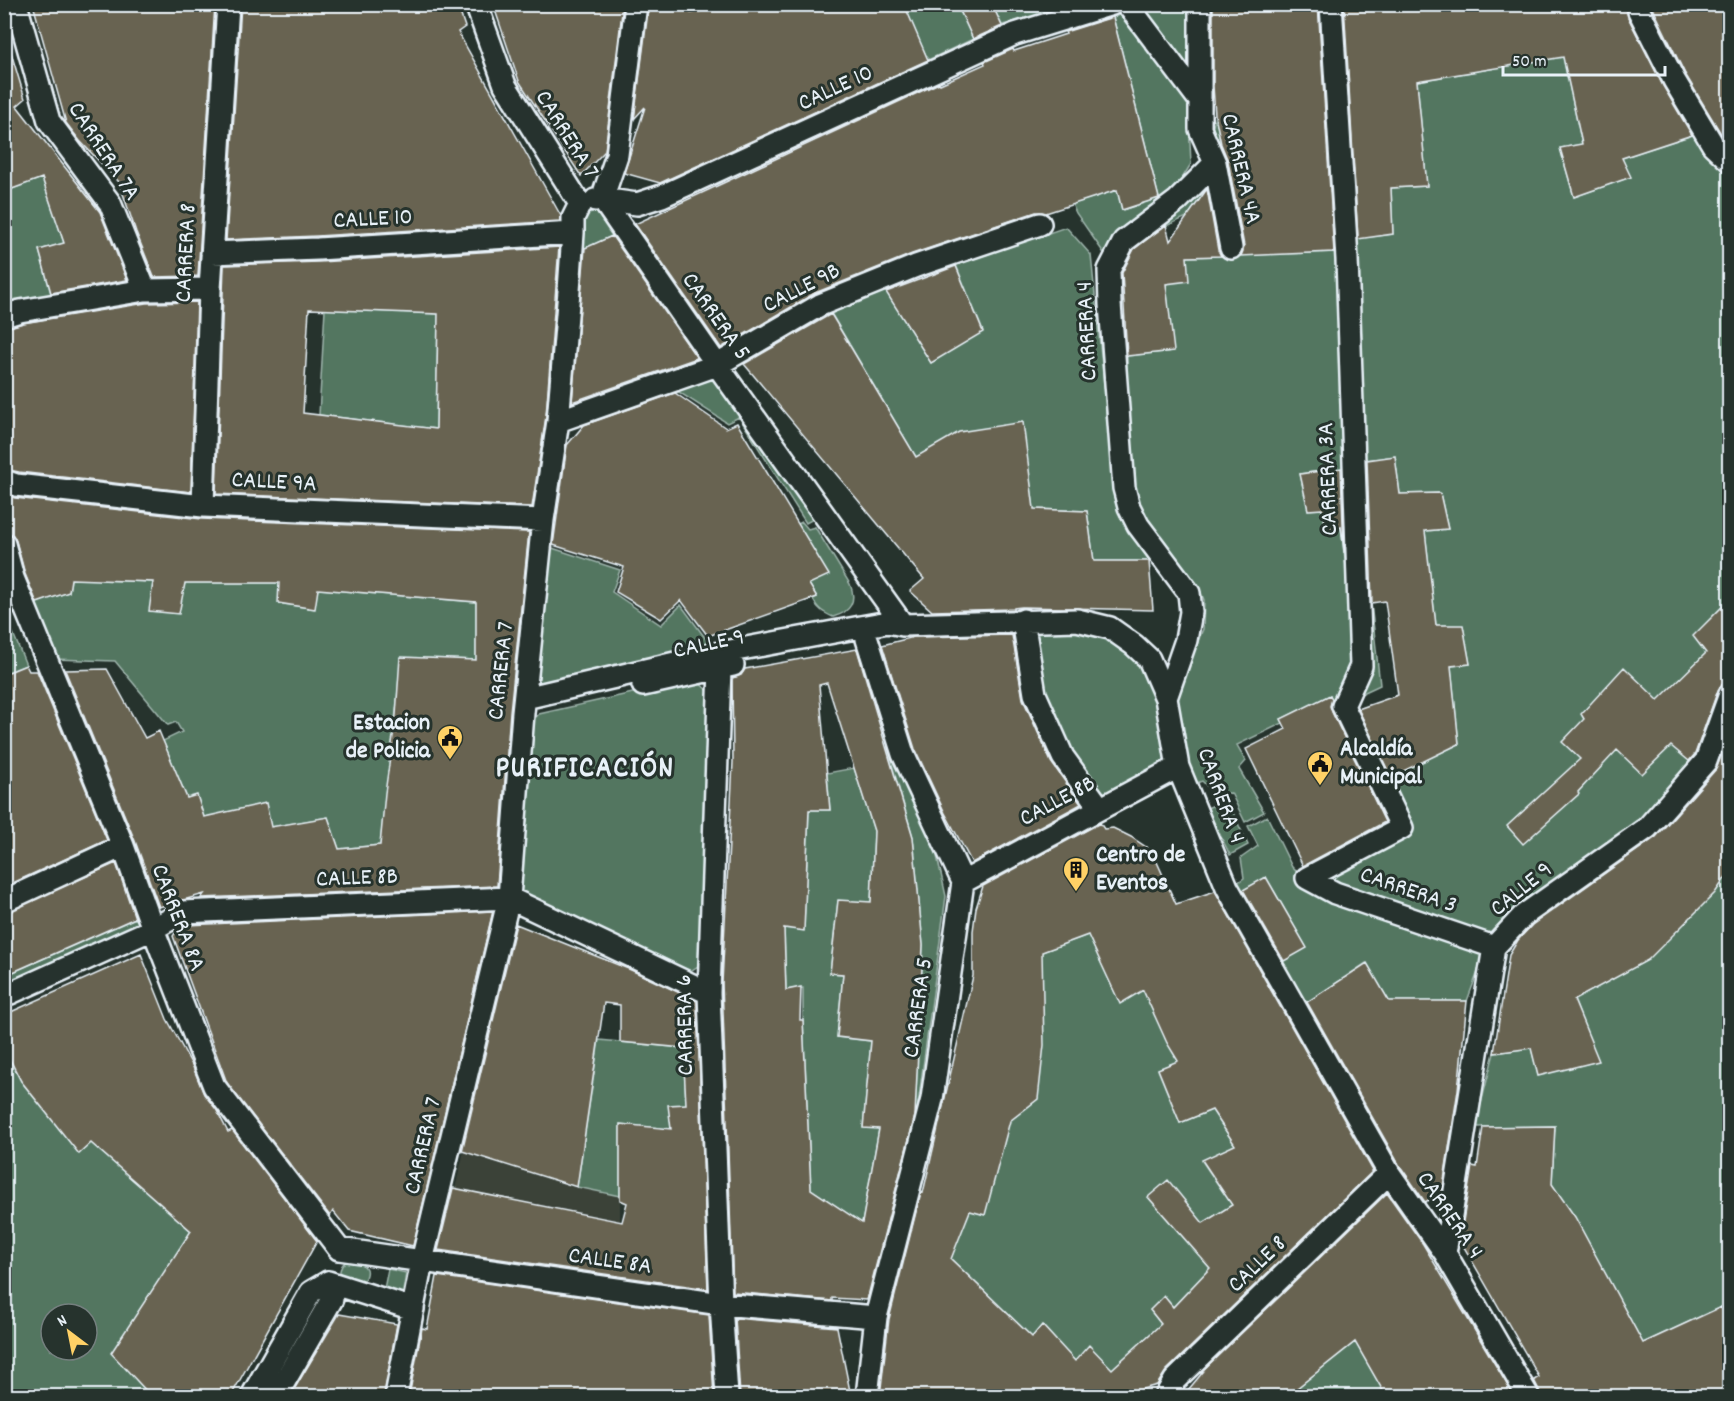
<svg xmlns="http://www.w3.org/2000/svg" width="1734" height="1401" viewBox="0 0 1734 1401" font-family="Dekko,sans-serif">
  <style>
    .built { fill: #3a4238 }
    .green { fill: #537660; stroke: #9eb4ac; stroke-width: 1.5; fill-rule: evenodd }
    .building { fill: #686451; stroke: #e8f1f8; stroke-width: 1.5; fill-rule: evenodd }
    .lines { fill: none; stroke-linecap: round; stroke-linejoin: round }
    .street-casing { stroke: #e8f1f8; stroke-width: 26 }
    .street { stroke: #26332d; stroke-width: 21 }
    .labels { text-anchor: middle; dominant-baseline: central; stroke-width: 6; stroke-linejoin: round; paint-order: stroke }
    .street-label { font-size: 24px; fill: #e8f1f8; stroke: #26332d }
    .poi-label { font-size: 24px; font-weight: bold; fill: #e8f1f8; stroke: #26332d; text-anchor: start }
    .district-label { font-size: 30px; font-weight: bold; letter-spacing: 1.5px; fill: #e8f1f8; stroke: #26332d }
  </style>
  <rect width="100%" height="100%" fill="#26332d"/>
  <filter id="ink" filterUnits="userSpaceOnUse"><feTurbulence type="fractalNoise" baseFrequency=".0167" numOctaves="2"/><feDisplacementMap in="SourceGraphic" scale="12" xChannelSelector="R" yChannelSelector="G"/><feConvolveMatrix kernelMatrix="1 2 1 2 8 2 1 2 1" color-interpolation-filters="sRGB"/></filter>
  <g filter="url(#ink)">
    <path class="built" d="M 464,1151 L 577,1187 L 620,1196 L 620,1221 L 455,1189 Z"/>
    <path class="green" d="M 904,5 L 957,5 L 973,39 L 928,60 Z
      M 992,5 L 1056,5 L 1058,12 L 1002,25 Z
      M 1156,5 L 1188,5 L 1192,80 L 1140,8 Z
      M 1127,13 L 1188,101 L 1191,164 L 1170,198 L 1108,259 L 1076,213 L 1072,204 L 1117,190 L 1122,210 L 1159,198 L 1113,17 Z
      M 1563,57 L 1582,144 L 1560,148 L 1574,197 L 1630,177 L 1622,158 L 1699,133 L 1713,157 L 1729,174 L 1729,599 L 1694,636 L 1706,653 L 1672,687 L 1713,728 L 1703,759 L 1644,825 L 1493,941 L 1317,877 L 1407,830 L 1385,780 L 1459,744 L 1451,666 L 1470,664 L 1463,626 L 1436,625 L 1425,531 L 1448,529 L 1440,493 L 1400,494 L 1395,456 L 1365,460 L 1353,239 L 1393,234 L 1391,188 L 1427,186 L 1417,81 Z
      M 1215,115 L 1225,165 L 1187,217 L 1159,229 L 1145,231 L 1206,170 Z
      M 42,178 L 64,243 L 39,250 L 51,294 L 5,307 L 4,183 L 7,191 Z
      M 595,210 L 612,236 L 581,250 L 578,219 Z
      M 1066,227 L 1091,255 L 1114,485 L 1120,516 L 1150,561 L 1094,561 L 1087,511 L 1034,509 L 1022,422 L 916,457 L 829,310 L 885,290 L 931,363 L 983,331 L 956,265 Z
      M 1338,252 L 1353,467 L 1300,474 L 1308,510 L 1322,509 L 1327,531 L 1341,527 L 1351,606 L 1371,603 L 1380,685 L 1335,706 L 1330,695 L 1281,719 L 1283,723 L 1237,745 L 1246,761 L 1239,769 L 1264,812 L 1245,822 L 1231,793 L 1215,794 L 1202,781 L 1191,785 L 1175,696 L 1203,629 L 1204,600 L 1198,586 L 1145,519 L 1132,488 L 1125,410 L 1127,356 L 1173,351 L 1166,284 L 1187,257 Z
      M 325,309 L 438,314 L 436,429 L 319,415 Z
      M 715,368 L 815,518 L 806,523 L 739,417 L 727,423 L 679,392 L 676,393 L 673,382 Z
      M 802,522 L 808,529 L 815,527 L 850,584 C 857,601 851,612 833,617 C 824,613 817,609 813,599 L 817,597 L 809,584 L 798,524 Z
      M 543,545 L 620,570 L 612,592 L 661,625 L 681,605 L 706,639 L 711,647 L 535,690 Z
      M 74,563 L 99,580 L 153,582 L 150,611 L 178,613 L 185,583 L 279,583 L 279,603 L 314,609 L 318,589 L 476,602 L 476,660 L 401,657 L 396,711 L 380,845 L 339,849 L 328,817 L 271,827 L 204,817 L 197,796 L 187,798 L 163,741 L 182,732 L 176,722 L 168,725 L 115,661 L 53,659 L 32,604 L 69,592 Z
      M 4,611 L 26,665 L 5,673 L 4,673 Z
      M 1030,628 L 1077,628 L 1109,637 L 1136,655 L 1153,695 L 1167,761 L 1099,799 L 1069,756 L 1039,692 Z
      M 695,679 L 708,691 L 704,962 L 686,974 L 523,898 L 519,883 L 526,727 L 539,714 Z
      M 887,747 L 932,834 L 946,896 L 914,1134 L 923,945 L 913,837 Z
      M 854,768 L 874,831 L 871,902 L 838,901 L 830,973 L 843,974 L 837,1037 L 871,1041 L 863,1127 L 879,1129 L 862,1223 L 811,1189 L 803,1018 L 803,988 L 786,990 L 784,928 L 804,930 L 809,810 L 830,810 L 827,773 Z
      M 1227,800 L 1248,845 L 1230,855 L 1207,808 Z
      M 1267,816 L 1292,867 L 1309,884 L 1486,950 L 1467,1001 L 1389,1001 L 1366,963 L 1305,1004 L 1282,962 L 1306,947 L 1266,877 L 1242,891 L 1237,883 L 1244,878 L 1241,858 L 1258,846 L 1248,826 Z
      M 1729,871 L 1729,1323 L 1721,1307 L 1643,1343 L 1600,1264 L 1552,1184 L 1555,1126 L 1475,1127 L 1494,1053 L 1531,1048 L 1538,1075 L 1598,1061 L 1574,1000 L 1648,960 Z
      M 136,918 L 140,926 L 5,985 L 4,976 Z
      M 1088,935 L 1120,1003 L 1143,990 L 1155,1016 L 1206,1020 L 1165,1038 L 1178,1061 L 1158,1070 L 1180,1123 L 1212,1110 L 1235,1145 L 1202,1161 L 1232,1205 L 1203,1223 L 1148,1197 L 1210,1268 L 1173,1307 L 1164,1296 L 1150,1310 L 1161,1324 L 1112,1369 L 1075,1361 L 1042,1326 L 1032,1337 L 951,1259 L 1042,952 Z
      M 599,1040 L 683,1048 L 686,1104 L 669,1106 L 671,1129 L 620,1124 L 620,1196 L 577,1187 Z
      M 6,1052 L 21,1081 L 79,1154 L 91,1143 L 191,1231 L 112,1353 L 151,1396 L 5,1396 L 4,1053 ZM 51,1314 L 87,1314 L 87,1350 L 51,1350 Z
      M 349,1260 C 364,1263 372,1268 362,1283 L 340,1277 C 339,1269 342,1263 349,1260 Z
      M 388,1269 L 406,1273 L 402,1297 L 383,1294 Z
      M 1355,1342 L 1386,1396 L 1287,1396 Z"/>
    <path class="building" d="M 33,4 L 215,4 L 198,276 L 154,277 L 136,232 L 119,182 L 80,141 L 66,123 Z
      M 241,4 L 457,4 L 465,27 L 458,32 L 561,216 L 560,221 L 317,236 L 226,240 Z
      M 493,4 L 623,4 L 605,151 L 581,176 L 519,81 Z
      M 649,4 L 692,4 L 691,13 L 744,4 L 904,4 L 928,60 L 660,183 L 624,173 L 645,107 L 634,119 Z
      M 957,4 L 992,4 L 1002,26 L 973,39 Z
      M 1213,4 L 1318,4 L 1334,252 L 1241,256 L 1244,246 L 1228,161 L 1221,144 L 1215,115 L 1213,86 Z
      M 1344,4 L 1625,4 L 1628,17 L 1663,86 L 1692,135 L 1622,158 L 1631,177 L 1574,197 L 1560,148 L 1582,144 L 1563,57 L 1417,81 L 1427,186 L 1391,188 L 1393,234 L 1358,239 Z
      M 1651,4 L 1730,4 L 1730,143 L 1723,137 L 1685,74 Z
      M 1113,17 L 1159,198 L 1122,210 L 1117,190 L 1046,213 L 1036,212 L 912,254 L 815,293 L 721,348 L 635,224 L 939,83 L 940,84 L 985,64 L 984,62 L 1013,49 L 1014,51 L 1066,34 L 1065,32 Z
      M 9,46 L 25,99 L 17,106 L 100,212 L 127,280 L 51,293 L 39,250 L 64,243 L 42,178 L 4,192 L 4,47 Z
      M 1207,189 L 1218,250 L 1221,256 L 1187,257 L 1189,281 L 1166,284 L 1174,351 L 1127,356 L 1122,273 L 1134,249 L 1166,225 L 1170,241 Z
      M 612,236 L 697,358 L 572,402 L 585,248 Z
      M 559,247 L 546,416 L 532,507 L 216,494 L 224,265 L 319,262 ZM 309,309 L 438,314 L 436,429 L 303,413 Z
      M 956,266 L 983,332 L 931,363 L 886,292 Z
      M 197,302 L 191,492 L 19,472 L 4,469 L 4,328 L 23,323 L 146,303 Z
      M 831,314 L 916,457 L 959,432 L 1023,422 L 1034,509 L 1087,511 L 1094,561 L 1149,561 L 1153,610 L 1022,607 L 1014,608 L 1014,609 L 932,611 L 910,591 L 924,579 L 744,364 Z
      M 675,393 L 726,428 L 737,423 L 829,575 L 809,584 L 817,597 L 708,636 L 681,600 L 661,619 L 616,592 L 624,567 L 553,545 L 567,445 L 584,425 Z
      M 1395,456 L 1400,494 L 1440,493 L 1448,529 L 1425,531 L 1436,625 L 1463,625 L 1470,664 L 1451,666 L 1459,744 L 1391,777 L 1358,709 L 1398,695 L 1385,601 L 1372,603 L 1367,460 Z
      M 1341,468 L 1344,553 L 1341,527 L 1327,531 L 1322,509 L 1308,510 L 1300,474 Z
      M 4,495 L 15,498 L 202,519 L 529,532 L 510,712 L 497,886 L 201,898 L 204,894 L 159,907 L 135,841 L 65,670 L 107,669 L 145,738 L 159,731 L 187,798 L 197,795 L 204,817 L 266,803 L 271,827 L 328,817 L 339,849 L 380,845 L 385,793 L 396,715 L 400,657 L 476,660 L 476,602 L 318,589 L 315,609 L 278,603 L 279,583 L 185,583 L 179,614 L 149,611 L 153,582 L 71,579 L 69,592 L 37,603 L 25,574 L 16,541 L 13,535 L 9,533 L 4,511 Z
      M 1730,599 L 1730,682 L 1722,684 L 1718,690 L 1695,754 L 1689,761 L 1671,746 L 1642,774 L 1617,750 L 1578,792 L 1579,794 L 1523,844 L 1507,826 L 1580,759 L 1562,742 L 1584,719 L 1581,714 L 1624,667 L 1658,700 L 1706,653 L 1693,636 Z
      M 1012,635 L 1023,699 L 1051,762 L 1081,804 L 972,863 L 945,813 L 915,749 L 882,645 L 914,637 Z
      M 857,649 L 913,837 L 923,945 L 915,1116 L 867,1300 L 832,1298 L 832,1301 L 733,1292 L 722,983 L 733,762 L 732,678 L 741,675 L 745,669 ZM 827,683 L 874,831 L 871,902 L 838,900 L 830,973 L 843,974 L 837,1037 L 871,1041 L 863,1128 L 879,1129 L 862,1223 L 811,1189 L 803,1020 L 800,1020 L 801,987 L 786,990 L 784,928 L 804,931 L 809,810 L 830,810 L 819,685 Z
      M 26,665 L 29,671 L 37,671 L 107,840 L 4,887 L 4,674 Z
      M 1330,695 L 1332,699 L 1330,706 L 1332,712 L 1385,822 L 1303,866 L 1246,749 L 1286,729 L 1281,719 Z
      M 1730,733 L 1730,871 L 1715,893 L 1648,960 L 1574,1000 L 1599,1061 L 1538,1076 L 1531,1048 L 1494,1053 L 1509,955 L 1518,940 L 1532,925 L 1656,837 L 1716,769 Z
      M 1100,823 L 1104,829 L 1113,828 L 1131,837 L 1152,851 L 1176,904 L 1215,891 L 1373,1171 L 1166,1371 L 1157,1385 L 1118,1396 L 880,1396 L 889,1319 L 921,1192 L 923,1193 L 973,976 L 973,931 L 976,908 L 983,886 ZM 1088,935 L 1120,1004 L 1143,990 L 1167,1043 L 1178,1061 L 1158,1069 L 1180,1123 L 1212,1110 L 1235,1145 L 1202,1160 L 1232,1205 L 1203,1223 L 1168,1180 L 1148,1197 L 1210,1268 L 1173,1307 L 1164,1296 L 1150,1310 L 1161,1324 L 1112,1369 L 1089,1345 L 1075,1361 L 1042,1325 L 1032,1337 L 951,1259 L 970,1211 L 985,1215 L 1010,1121 L 1038,1099 L 1044,1045 L 1042,952 Z
      M 116,863 L 135,918 L 4,976 L 4,913 Z
      M 1266,877 L 1307,948 L 1284,961 L 1243,890 Z
      M 493,911 L 413,1246 L 349,1231 L 333,1211 L 330,1216 L 227,1083 L 173,936 L 177,930 L 187,925 Z
      M 516,924 L 631,970 L 697,1001 L 708,1289 L 438,1250 L 453,1188 L 622,1222 L 627,1203 L 620,1200 L 620,1124 L 671,1129 L 668,1105 L 686,1104 L 683,1048 L 620,1042 L 620,1005 L 604,1003 L 577,1187 L 462,1151 Z
      M 141,954 L 167,1019 L 193,1067 L 204,1094 L 216,1109 L 228,1132 L 232,1130 L 317,1241 L 231,1396 L 151,1396 L 111,1353 L 191,1231 L 91,1143 L 79,1154 L 21,1081 L 4,1048 L 4,1015 Z
      M 1367,963 L 1389,1001 L 1467,1001 L 1458,1090 L 1442,1193 L 1425,1202 L 1400,1166 L 1307,1002 Z
      M 1555,1126 L 1552,1184 L 1575,1217 L 1643,1343 L 1721,1307 L 1730,1323 L 1730,1396 L 1541,1396 L 1539,1390 L 1534,1380 L 1539,1377 L 1460,1240 L 1472,1166 L 1477,1167 L 1483,1127 Z
      M 1387,1193 L 1423,1244 L 1514,1396 L 1386,1396 L 1355,1342 L 1287,1396 L 1183,1396 L 1203,1372 L 1200,1373 Z
      M 437,1276 L 709,1315 L 714,1396 L 409,1396 L 422,1328 L 427,1329 Z
      M 339,1314 L 397,1324 L 384,1396 L 290,1396 Z
      M 735,1318 L 837,1327 L 851,1396 L 740,1396 Z"/>
    <g class="lines">
      <defs>
        <path id="street" d="M 16,4 L 49,121 L 110,203 L 145,290
          M 636,4 L 617,155 L 602,199 L 717,365 L 903,625
          M 1127,4 L 1200,101
          M 1200,4 L 1200,129 L 1215,163 L 1231,248
          M 1638,4 L 1639,11 L 1674,80 L 1713,145 L 1730,161
          M 1215,163 L 1177,201 L 1124,241 L 1109,270 L 1110,304 L 1124,488 L 1129,507 L 1138,525 L 1189,593 L 1191,612 L 1186,640 L 1166,698 L 1178,767 L 1227,887 L 1389,1173 L 1445,1253 L 1528,1396
          M 595,200 L 602,199 L 637,204 L 662,196 L 1015,34 L 1112,4
          M 212,253 L 318,249 L 573,233
          M 4,316 L 20,311 L 145,290 L 210,289
          M 558,421 L 717,365 L 820,305 L 916,266 L 1040,224
          M 4,481 L 16,485 L 203,506 L 543,520
          M 203,506 L 210,289 L 228,4
          M 4,544 L 13,578 L 123,846 L 153,929 L 214,1086 L 339,1249
          M 1023,620 L 1035,694 L 1063,757 L 1100,808
          M 867,639 L 903,754 L 963,882 L 932,1099 L 876,1317 L 867,1396
          M 714,654 L 720,668 L 709,993 L 721,1304 L 727,1396
          M 643,685 L 733,665
          M 525,698 L 714,654 L 888,622 L 903,625 L 1077,620 L 1110,628 L 1134,645 L 1149,659 L 1166,698
          M 1307,878 L 1402,828 L 1343,706 L 1361,666 L 1347,259 L 1331,4
          M 1307,878 L 1335,893 L 1494,947
          M 963,882 L 1178,767
          M 4,901 L 123,846
          M 4,996 L 153,929 L 183,912 L 509,898 L 709,993
          M 339,1249 L 721,1304 L 876,1317
          M 1445,1253 L 1494,947 L 1524,915 L 1647,828 L 1706,761 L 1730,694
          M 328,1282 L 413,1309
          M 252,1396 L 311,1292 L 328,1282
          M 276,1396 L 332,1299 L 328,1282
          M 396,1396 L 422,1261 L 509,898 L 523,713 L 543,520 L 558,421 L 569,291 L 573,233 L 573,218 L 580,204 L 505,85 L 476,4
          M 1166,1396 L 1175,1380 L 1389,1173"/>
      </defs>
      <use href="#street" class="street-casing"/>
      <use href="#street" class="street"/>
    </g>
  </g>
  <defs>
    <symbol id="civic-pin" viewBox="-11 -11 22 30"><path d="M0 17L-7.5 6A9.5 9.5 0 1 1 7.5 6Z" fill="#ffd166" stroke="#26332d"/><path d="M-.6-6.5H3V-4.5H.6V-3L4-1V1h2V6H-6V1h2V-1L-.6-3ZM-1.2 2.5V6h2.4V2.5Z" fill="#111"/></symbol>
    <symbol id="building-pin" viewBox="-11 -11 22 30"><path d="M0 17L-7.5 6A9.5 9.5 0 1 1 7.5 6Z" fill="#ffd166" stroke="#26332d"/><path d="M-4-6H4V6H1V3H-1V6H-4ZM-2.5-4.3h1.7v1.8h-1.7ZM.8-4.3h1.7v1.8H.8ZM-2.5-1h1.7V.8h-1.7ZM.8-1h1.7V.8H.8Z" fill="#111"/></symbol>
  </defs>
  <g fill-rule="evenodd">
    <use href="#civic-pin" x="435" y="723" width="30" height="40"/>
    <use href="#civic-pin" x="1305" y="749" width="30" height="40"/>
    <use href="#building-pin" x="1061" y="855" width="30" height="40"/>
  </g>
  <g class="labels">
    <g class="street-label">
      <text transform="translate(836 89) rotate(-25)">CALLE 10</text>
      <text transform="translate(566 135) rotate(58)">CARRERA 7</text>
      <text transform="translate(103 152) rotate(57)">CARRERA 7A</text>
      <text transform="translate(1240 169) rotate(77)">CARRERA 4A</text>
      <text transform="translate(373 220) rotate(-3)">CALLE 10</text>
      <text transform="translate(187 253) rotate(-87)">CARRERA 8</text>
      <text transform="translate(802 289) rotate(-27)">CALLE 9B</text>
      <text transform="translate(715 317) rotate(55)">CARRERA 5</text>
      <text transform="translate(1088 331) rotate(-93)">CARRERA 4</text>
      <text transform="translate(1329 479) rotate(-92)">CARRERA 3A</text>
      <text transform="translate(274 483) rotate(3)">CALLE 9A</text>
      <text transform="translate(709 645) rotate(-12)">CALLE 9</text>
      <text transform="translate(502 671) rotate(-84)">CARRERA 7</text>
      <text transform="translate(1220 796) rotate(70)">CARRERA 4</text>
      <text transform="translate(1058 802) rotate(-28)">CALLE 8B</text>
      <text transform="translate(357 879) rotate(-2)">CALLE 8B</text>
      <text transform="translate(1522 890) rotate(-39)">CALLE 9</text>
      <text transform="translate(1408 891) rotate(19)">CARRERA 3</text>
      <text transform="translate(177 918) rotate(69)">CARRERA 8A</text>
      <text transform="translate(919 1008) rotate(-82)">CARRERA 5</text>
      <text transform="translate(686 1025) rotate(-91)">CARRERA 6</text>
      <text transform="translate(424 1146) rotate(-77)">CARRERA 7</text>
      <text transform="translate(1449 1216) rotate(56)">CARRERA 4</text>
      <text transform="translate(610 1262) rotate(8)">CALLE 8A</text>
      <text transform="translate(1258 1265) rotate(-44)">CALLE 8</text>
    </g>
    <g class="poi-label">
      <text x="430" y="724" text-anchor="end">Estacion<tspan x="430" dy="28">de Policia</tspan></text>
      <text x="1340" y="750">Alcaldía<tspan x="1340" dy="28">Municipal</tspan></text>
      <text x="1096" y="856">Centro de<tspan x="1096" dy="28">Eventos</tspan></text>
    </g>
    <g class="district-label">
      <text x="585" y="770">PURIFICACIÓN</text>
    </g>
  </g>
  <rect width="1734" height="1401" fill="none" stroke="#26332d" stroke-width="24"/>
  <rect x="12" y="12" width="1710" height="1377" fill="none" stroke="#e8f1f8" stroke-width="2" filter="url(#ink)"/>
  <g transform="translate(69 1332) rotate(328)"><circle r="28" fill="#26332d" stroke="#747f7e" stroke-width="1.5"/>
  <path d="M0-4.5L10 22L0 15L-10 22Z" fill="#ffd166"/>
  <text y="-9" font-size="16" font-weight="bold" text-anchor="middle" fill="#e8f1f8">N</text>
  </g>
  <path d="M1503 66v9h162v-9" fill="none" stroke="#e8f1f8" stroke-width="3"/>
  <text x="1512" y="66" font-size="18" fill="#e8f1f8" stroke="#26332d" stroke-width="4.5" paint-order="stroke">50 m</text>
</svg>
